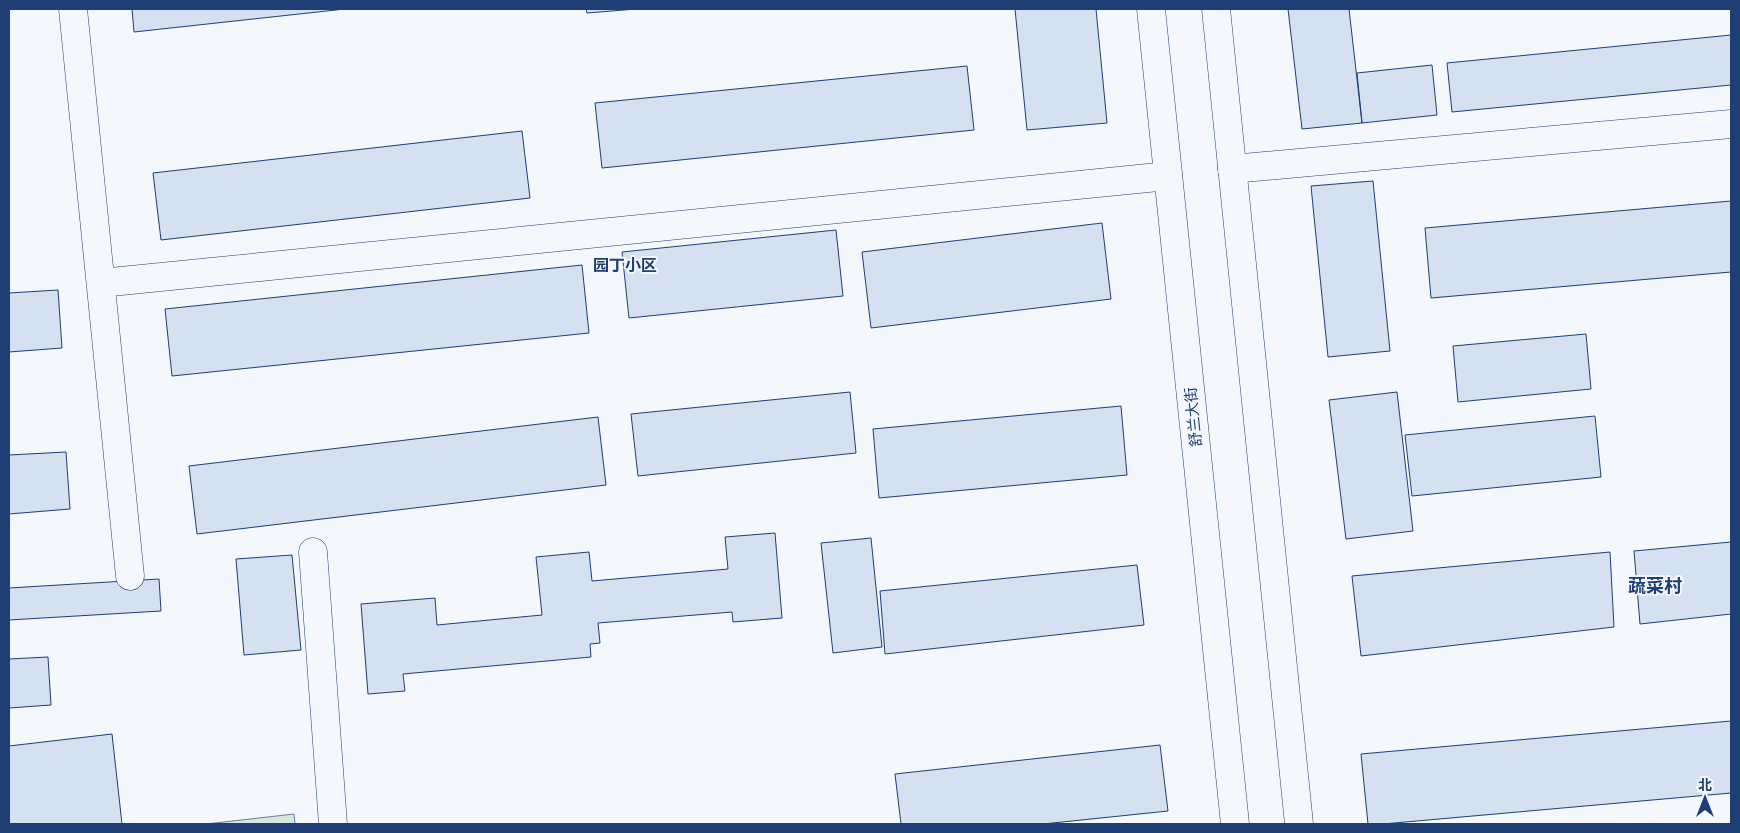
<svg xmlns="http://www.w3.org/2000/svg" width="1740" height="833" viewBox="0 0 1740 833" font-family="'PT Sans Narrow','Noto Sans SC',sans-serif">
  <style>
    .green { fill: #d7e8df; stroke: #687fa3 }
    .building { fill: #d5e0f0; stroke: #1d3f73 }
    .lines { fill: none; stroke-linecap: round; stroke-linejoin: round }
    .minor-casing { stroke: #1d3f73; stroke-width: 29 }
    .major-casing { stroke: #1d3f73; stroke-width: 29 }
    .minor { stroke: #f4f7fb; stroke-width: 28 }
    .major { stroke: #f4f7fb; stroke-width: 28 }
    .labels { text-anchor: middle; dominant-baseline: central; stroke-width: 4; stroke-linejoin: round; paint-order: stroke }
    .street-label { font-size: 15px; fill: #1d3f73; stroke: #f4f7fb }
    .neighbourhood-label { font-size: 16px; font-weight: bold; fill: #1d3f73; stroke: #f4f7fb }
    .quarter-label { font-size: 18px; font-weight: bold; fill: #1d3f73; stroke: #f4f7fb }
  </style>
  <rect width="100%" height="100%" fill="#f4f7fb"/>
  <path class="green" d="M 294,814 L 295,824 L 206,824 Z"/>
  <path class="building" d="M 132,9 L 345,9 L 134,32 Z
    M 586,9 L 636,9 L 587,13 Z
    M 1015,9 L 1096,9 L 1107,123 L 1027,130 Z
    M 1288,9 L 1349,9 L 1362,123 L 1302,129 Z
    M 1731,35 L 1731,85 L 1452,112 L 1447,63 Z
    M 1432,65 L 1437,115 L 1362,123 L 1357,73 Z
    M 967,66 L 974,130 L 602,168 L 595,103 Z
    M 522,131 L 530,198 L 161,240 L 153,173 Z
    M 1373,181 L 1390,351 L 1328,357 L 1311,186 Z
    M 1731,201 L 1731,272 L 1431,298 L 1425,228 Z
    M 1102,223 L 1111,299 L 871,328 L 862,252 Z
    M 836,230 L 843,296 L 629,318 L 622,252 Z
    M 582,265 L 589,333 L 172,376 L 165,309 Z
    M 58,290 L 62,348 L 9,352 L 9,293 Z
    M 1586,334 L 1591,389 L 1458,402 L 1453,346 Z
    M 850,392 L 856,453 L 638,476 L 631,414 Z
    M 1397,392 L 1413,531 L 1346,539 L 1329,400 Z
    M 1121,406 L 1127,475 L 879,498 L 873,429 Z
    M 1595,416 L 1601,477 L 1412,496 L 1405,435 Z
    M 598,417 L 606,485 L 197,534 L 189,466 Z
    M 66,452 L 70,509 L 9,514 L 9,455 Z
    M 775,533 L 782,618 L 733,622 L 732,612 L 598,623 L 600,643 L 590,644 L 591,657 L 403,674 L 405,691 L 368,694 L 361,604 L 435,598 L 437,625 L 542,615 L 536,557 L 589,552 L 592,581 L 728,569 L 725,537 Z
    M 871,538 L 882,647 L 833,653 L 821,543 Z
    M 1731,542 L 1731,614 L 1640,624 L 1634,551 Z
    M 1610,552 L 1614,627 L 1361,656 L 1352,576 Z
    M 292,555 L 301,650 L 244,655 L 236,559 Z
    M 1137,565 L 1144,625 L 885,654 L 880,591 Z
    M 159,579 L 161,611 L 9,620 L 9,588 Z
    M 48,657 L 51,705 L 9,708 L 9,659 Z
    M 1731,721 L 1731,793 L 1383,824 L 1368,824 L 1361,754 Z
    M 112,734 L 122,824 L 9,824 L 9,746 Z
    M 1160,745 L 1168,811 L 1043,824 L 901,824 L 895,774 Z"/>
  <g class="lines">
    <defs>
      <path id="minor" d="M 73,9 L 130,576
        M 1232,169 L 1731,124
        M 101,283 L 1168,176
        M 313,552 L 333,824"/>
      <path id="major" d="M 1151,9 L 1235,824
        M 1216,9 L 1299,824"/>
    </defs>
    <use href="#minor" class="minor-casing"/>
    <use href="#major" class="major-casing"/>
    <use href="#minor" class="minor"/>
    <use href="#major" class="major"/>
  </g>
  <g class="labels">
    <g class="street-label">
      <text transform="translate(1193 417) rotate(-96)">舒兰大街</text>
    </g>
    <g class="neighbourhood-label">
      <text x="625" y="265">园丁小区</text>
    </g>
    <g class="quarter-label">
      <text x="1655" y="585">蔬菜村</text>
    </g>
  </g>
  <rect width="1740" height="833" fill="none" stroke="#1d3f73" stroke-width="20"/>
  <g transform="translate(1705 798)" stroke="#f4f7fb" stroke-width="4" paint-order="stroke">
  <path d="M0-4L9 19L0 12L-9 19Z" fill="#1d3f73"/>
  <text y="-8" font-size="14" font-weight="bold" text-anchor="middle" fill="#1d3f73">北</text>
  </g>
</svg>
